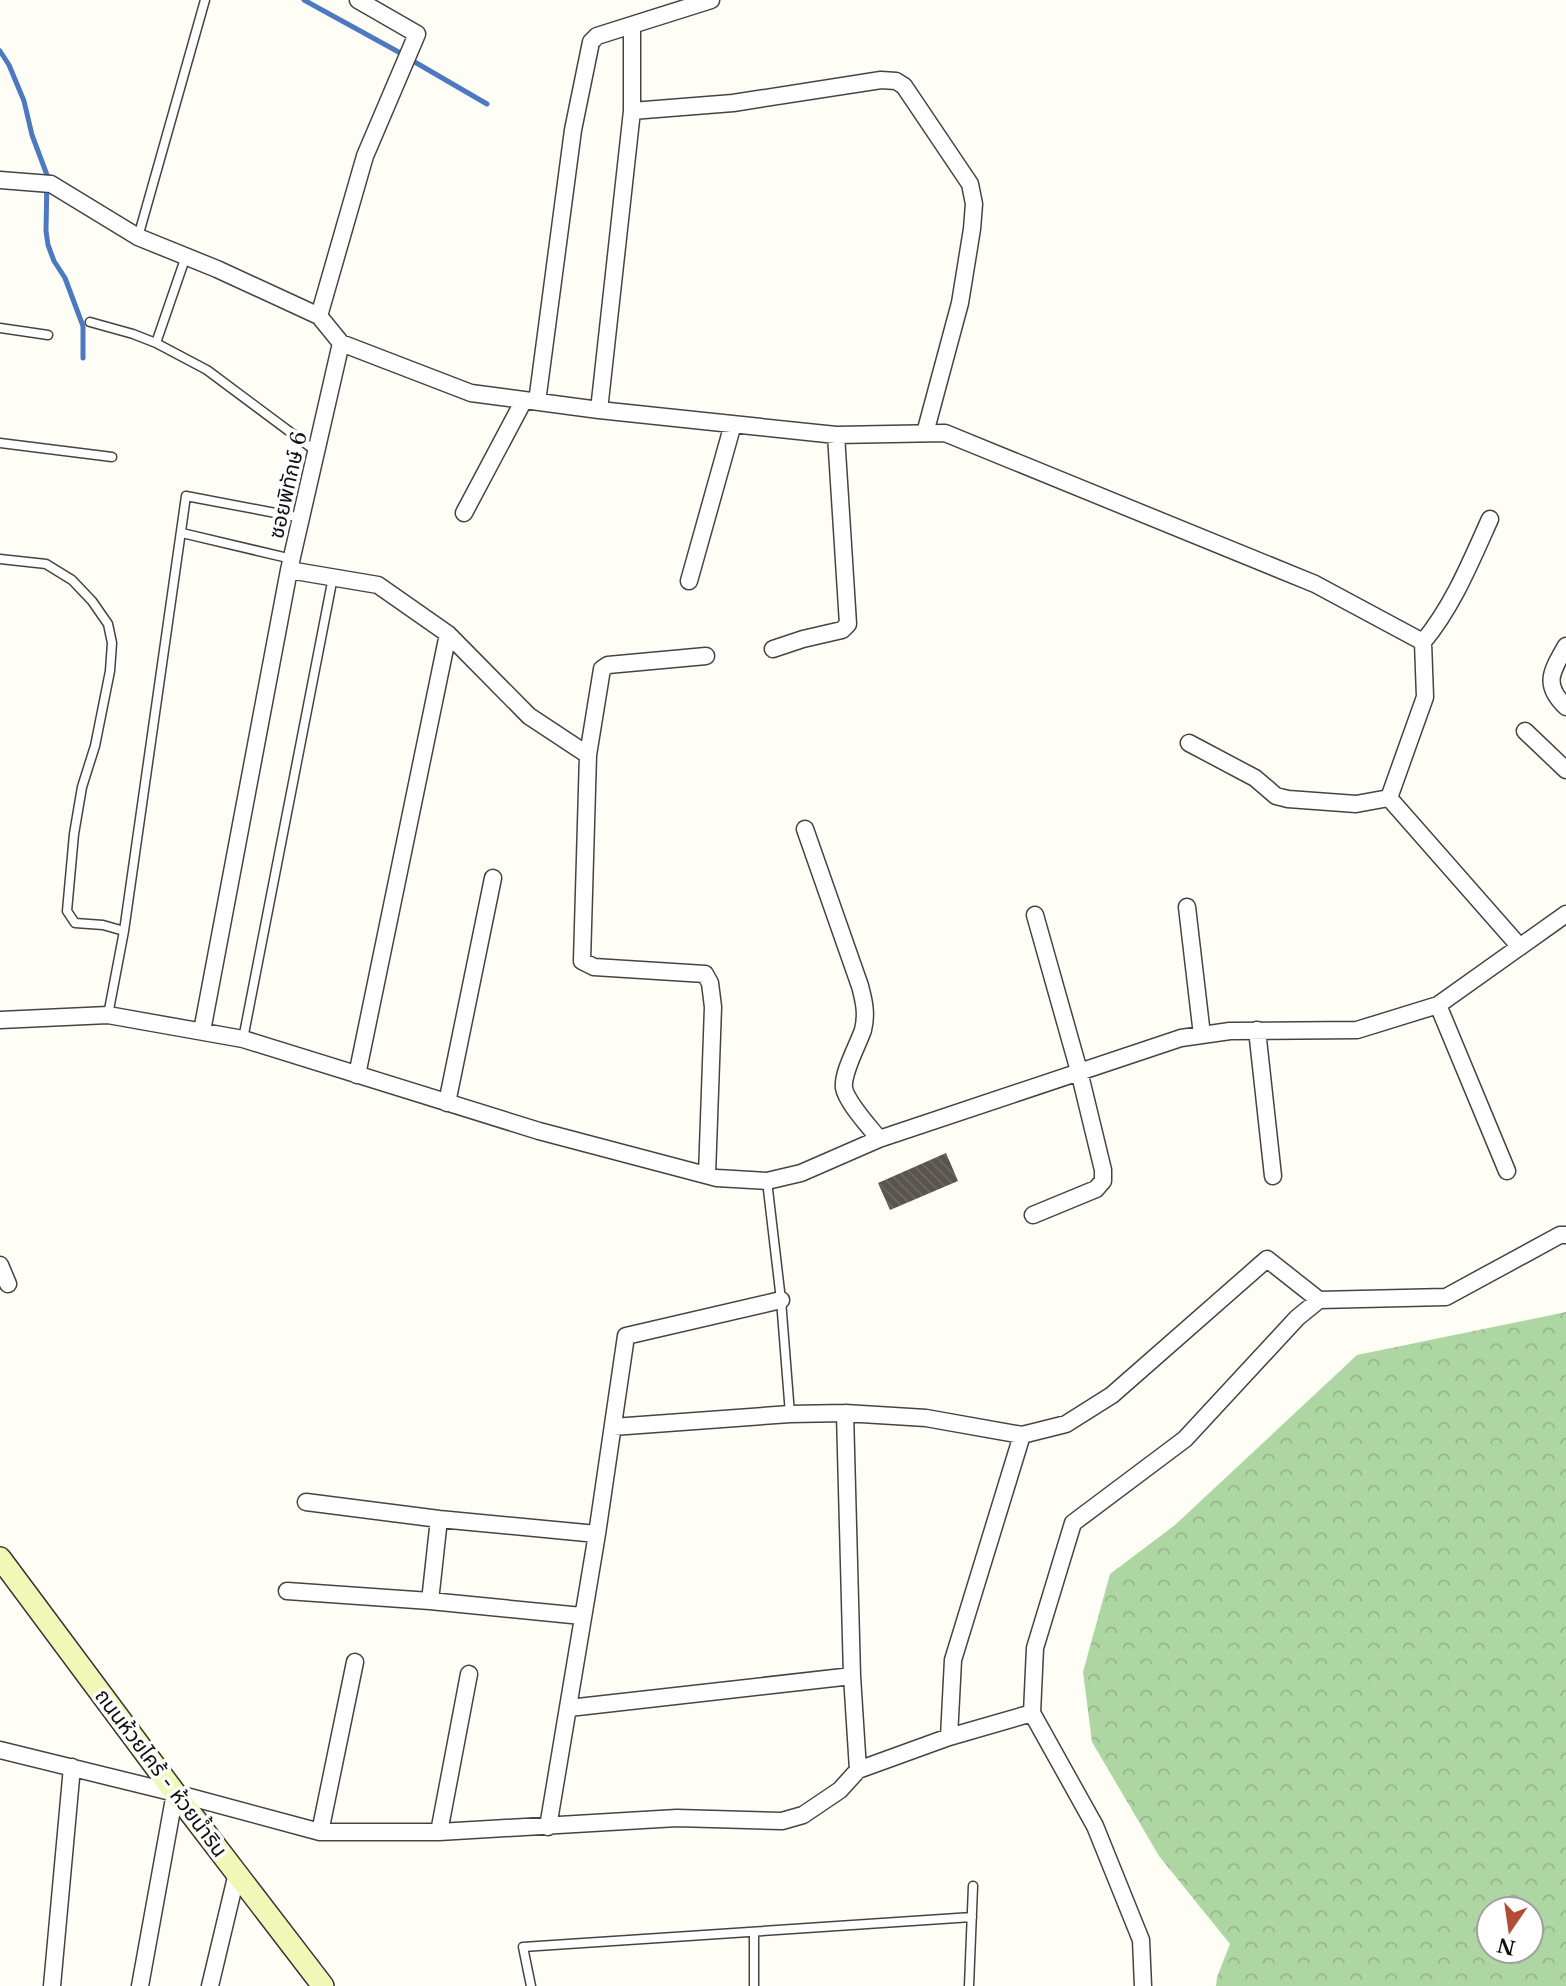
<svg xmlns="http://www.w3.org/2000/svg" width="1566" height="1986" viewBox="0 0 1566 1986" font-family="'Libre Baskerville','Noto Sans Thai',serif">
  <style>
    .forest { fill: url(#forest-crowns); fill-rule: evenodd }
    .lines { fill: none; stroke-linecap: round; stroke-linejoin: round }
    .stream { stroke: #4d79c1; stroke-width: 5 }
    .building { fill: url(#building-back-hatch) }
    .service-casing { stroke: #444; stroke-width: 11 }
    .minor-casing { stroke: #444; stroke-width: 19 }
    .secondary-casing { stroke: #333; stroke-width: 24 }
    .service { stroke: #fff; stroke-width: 8 }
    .minor { stroke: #fff; stroke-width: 16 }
    .secondary { stroke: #f0f7b7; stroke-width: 21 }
    .labels { text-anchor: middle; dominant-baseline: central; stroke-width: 7; stroke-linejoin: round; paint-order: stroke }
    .street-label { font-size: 21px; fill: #111; stroke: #fff }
  </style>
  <defs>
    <pattern id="forest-crowns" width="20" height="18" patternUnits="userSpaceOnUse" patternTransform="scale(1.75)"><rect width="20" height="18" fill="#aed6a2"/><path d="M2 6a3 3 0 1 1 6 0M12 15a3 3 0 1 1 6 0" fill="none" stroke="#95b78a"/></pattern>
    <pattern id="building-back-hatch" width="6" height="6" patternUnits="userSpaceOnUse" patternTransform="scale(1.75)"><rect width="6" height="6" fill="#59544e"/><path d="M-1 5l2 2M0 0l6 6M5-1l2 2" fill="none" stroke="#6c6863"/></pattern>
  </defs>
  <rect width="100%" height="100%" fill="#fefef6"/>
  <path class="forest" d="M 1566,1312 L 1566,1986 L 1216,1986 L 1217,1977 L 1230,1944 L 1159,1856 L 1092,1742 L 1083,1672 L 1110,1574 L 1175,1525 L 1357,1355 ZM 1489,1909 L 1531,1909 L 1531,1951 L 1489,1951 Z"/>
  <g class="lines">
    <path class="stream" d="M 304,0 L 404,55
      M 0,51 L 9,65 L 24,101 L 32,135 L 47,175 L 46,231 L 48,245 L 54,261 L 65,278 L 83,326 L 83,358
      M 413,61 L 487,104"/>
  </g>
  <path class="building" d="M 946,1153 L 958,1181 L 890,1210 L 878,1183 Z"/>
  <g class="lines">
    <defs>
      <path id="service" d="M 138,237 L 205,0
        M 186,256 L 156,343 L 207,370 L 317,452
        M 90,322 L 133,334 L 156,343
        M 0,328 L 48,335
        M 0,443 L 112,457
        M 182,533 L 292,559
        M 0,559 L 46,564 L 72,580 L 92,601 L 108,624 L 112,643 L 110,671 L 95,746 L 82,787 L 74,834 L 67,911 L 75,923 L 103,925 L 124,931
        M 108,1015 L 124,931 L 186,496 L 302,518
        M 243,1039 L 333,577
        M 767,1181 L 781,1300 L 790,1414
        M 754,1932 L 754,1986
        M 531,1986 L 523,1947 L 972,1917
        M 969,1986 L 973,1886"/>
      <path id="minor" d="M 632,111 L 733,103 L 881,80 L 896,81 L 904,86 L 970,184 L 974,204 L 972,229 L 960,303 L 925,433
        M 0,180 L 51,184 L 138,237 L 217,269 L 319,316
        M 341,343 L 471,393 L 599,410 L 836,435 L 945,433 L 1315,584 L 1423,642 L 1425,697 L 1389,798 L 1520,947
        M 537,402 L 573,130 L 591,42 L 597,36 L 711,0
        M 599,410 L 632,111 L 632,25
        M 464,513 L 524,400
        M 289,570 L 378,585 L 448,634 L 529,716 L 588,755 L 582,961 L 594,967 L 705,974 L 710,983 L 713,1007 L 707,1175
        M 689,581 L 733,424
        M 1423,642 C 1453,606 1471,561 1490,519
        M 1566,646 C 1552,671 1542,684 1566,707
        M 773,649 L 803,639 L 842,630 L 848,624 L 836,435
        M 1525,731 L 1566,770
        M 1189,743 L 1255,778 L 1276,796 L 1288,799 L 1356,804 L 1389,798
        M 588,755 L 602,669 L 608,665 L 706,656
        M 805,829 L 860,986 C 864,1001 867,1014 863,1030 C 858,1045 842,1073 844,1088 C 847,1103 869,1126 879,1139
        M 1187,907 L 1202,1035
        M 1438,1005 L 1507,1171
        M 0,1020 L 108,1015 L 243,1039 L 539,1131 L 717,1178 L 767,1181 L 801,1173 L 879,1139 L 1181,1038 L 1230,1031 L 1357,1030 L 1438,1005 L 1566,914
        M 1257,1030 L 1273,1176
        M 202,1031 L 289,570 L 341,343 L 319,316 L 365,156 L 417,34 L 358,0
        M 357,1075 L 448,634
        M 447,1103 L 493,878
        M 1033,1215 L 1096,1189 L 1103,1181 L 1103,1170 L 1079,1071 L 1035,915
        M 0,1265 L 8,1284
        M 845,1413 L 852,1676 L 858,1770
        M 613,1427 L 790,1414 L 845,1413 L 926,1418 L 1022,1435 L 1066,1424 L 1112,1395 L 1267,1259 L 1319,1300
        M 306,1502 L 439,1519 L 597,1534
        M 287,1591 L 430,1601 L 582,1616
        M 430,1601 L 439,1519
        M 569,1708 L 852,1676
        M 949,1737 L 953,1660 L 1022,1435
        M 0,1750 L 175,1793 L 320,1832 L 439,1832 L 677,1818 L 782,1821 L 803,1815 L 840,1790 L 858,1770 L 949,1737 L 1032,1713
        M 548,1827 L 597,1534 L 626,1336 L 781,1300
        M 320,1832 L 355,1662
        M 439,1832 L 469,1674
        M 52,1986 L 72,1767
        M 140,1986 L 175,1793
        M 210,1986 L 237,1873
        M 1143,1986 L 1141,1940 L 1095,1826 L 1032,1713 L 1035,1648 L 1073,1523 L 1185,1439 L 1297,1318 L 1319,1300 L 1446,1297 L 1560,1235 L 1566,1235"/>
      <path id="secondary" d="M 0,1558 L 175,1793 L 323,1986"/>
    </defs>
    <use href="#service" class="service-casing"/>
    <use href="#minor" class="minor-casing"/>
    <use href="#secondary" class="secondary-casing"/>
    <use href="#service" class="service"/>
    <use href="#minor" class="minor"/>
    <use href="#secondary" class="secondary"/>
  </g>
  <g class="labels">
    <g class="street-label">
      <text transform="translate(288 485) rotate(-77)">ซอยพิทักษ์ 6</text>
      <text transform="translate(161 1773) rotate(53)">ถนนห้วยไคร้ - ห้วยน้ำริน</text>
    </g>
  </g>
  <g transform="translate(1510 1930) rotate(193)"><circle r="33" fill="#ffffff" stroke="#a0a0a0" stroke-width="2"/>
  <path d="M0-5L12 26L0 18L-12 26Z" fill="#b44b35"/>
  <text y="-10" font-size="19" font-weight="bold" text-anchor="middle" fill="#111111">N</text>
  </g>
</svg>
